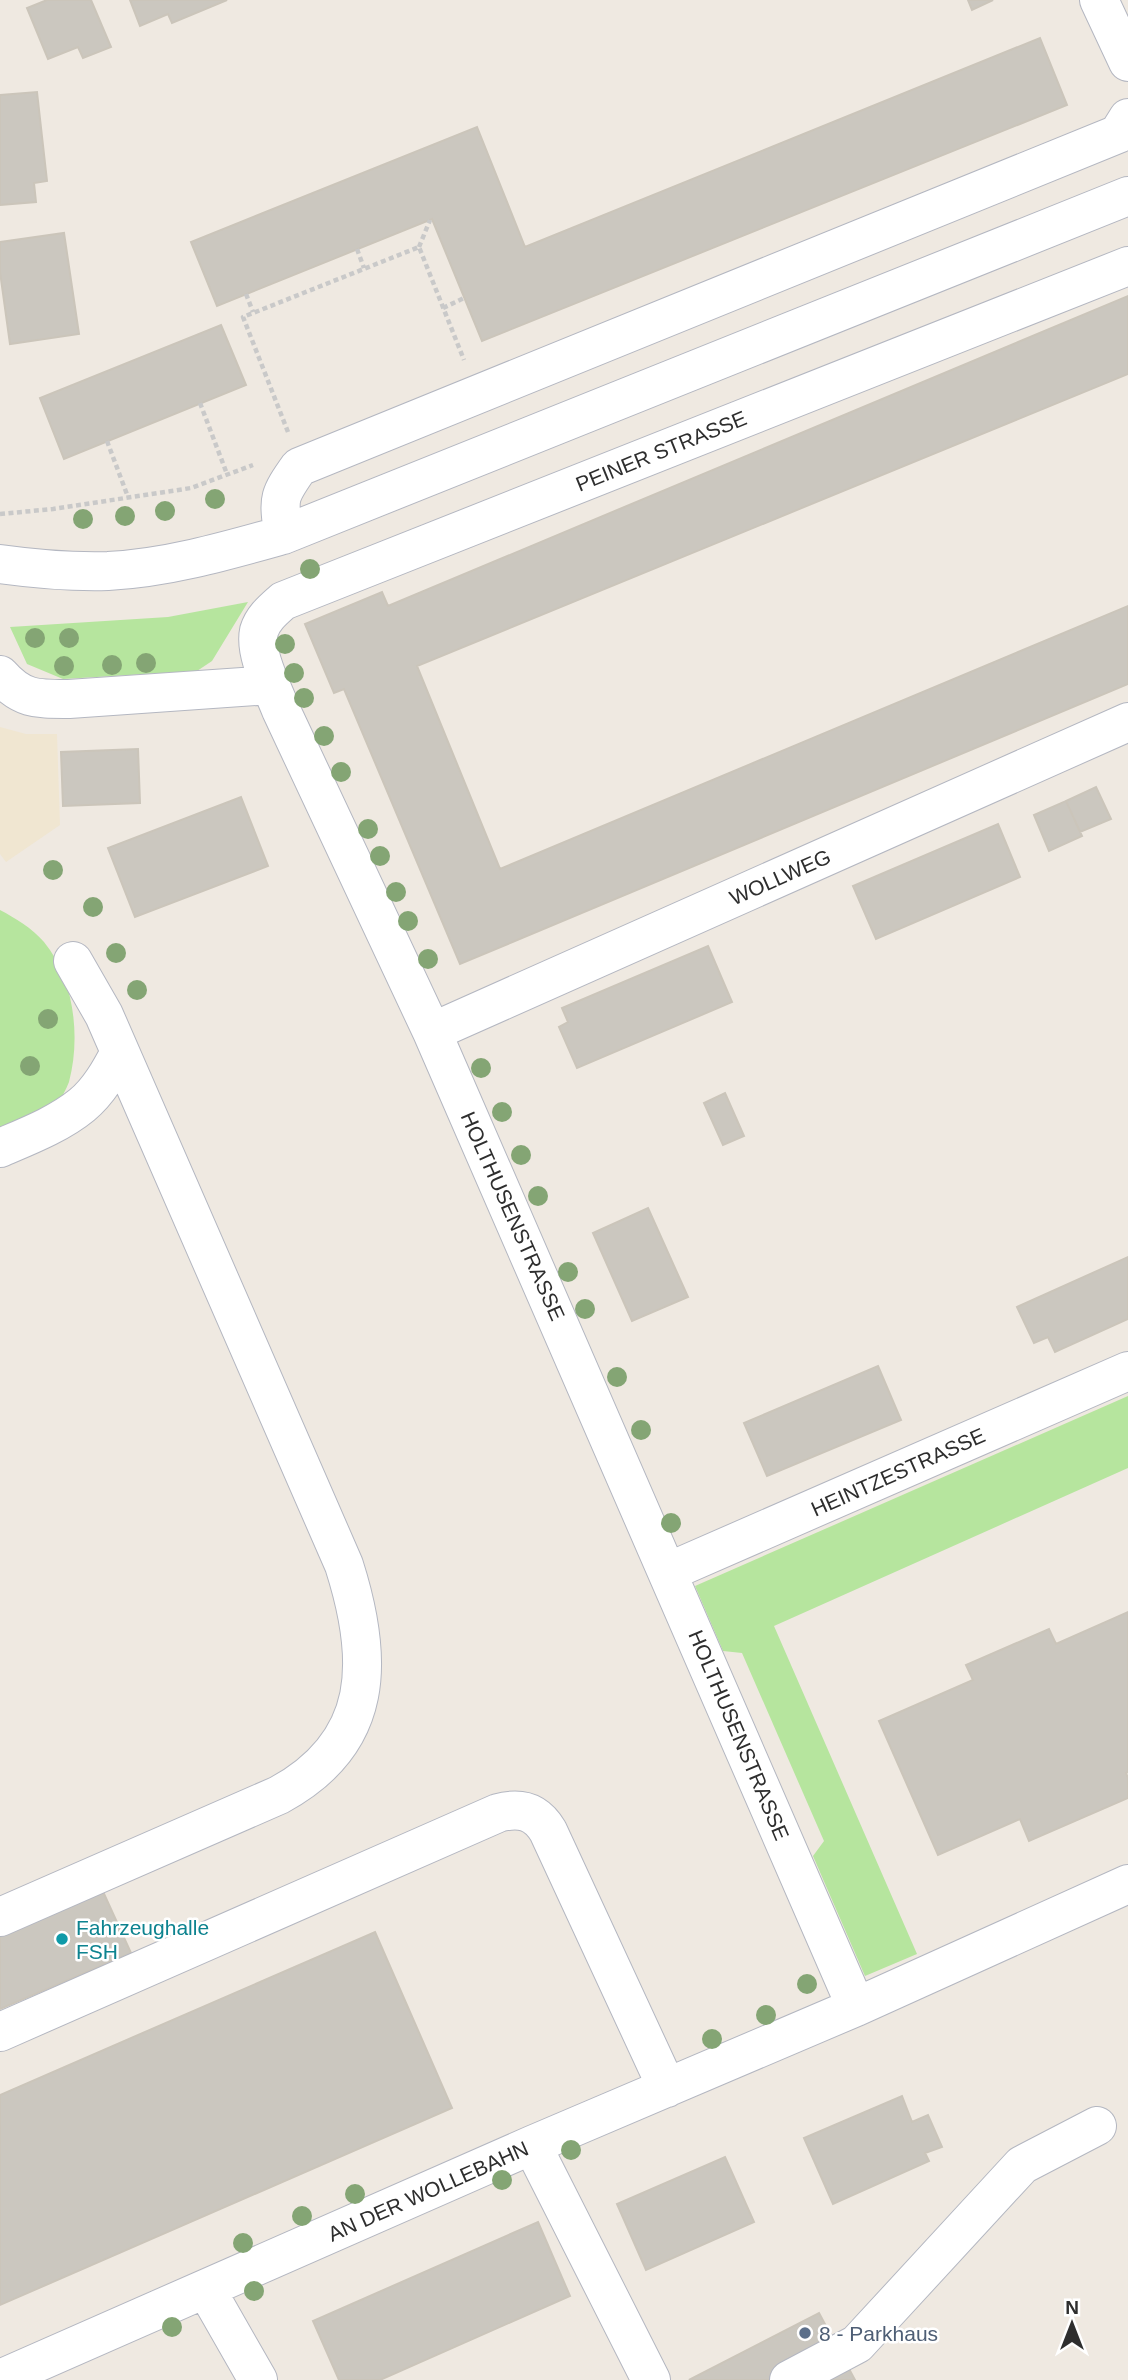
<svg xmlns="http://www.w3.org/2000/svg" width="1128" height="2380" viewBox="0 0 1128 2380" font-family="Helvetica,sans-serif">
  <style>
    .education { fill: #f0e6d1 }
    .green { fill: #b6e59e }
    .building { fill: #cbc7bf; stroke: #cbc5ba; stroke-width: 2 }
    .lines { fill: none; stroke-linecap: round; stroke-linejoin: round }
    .minor-casing { stroke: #b4b7c1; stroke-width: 40 }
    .path { stroke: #c9c9c9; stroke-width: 4.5; stroke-dasharray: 5 3.5; stroke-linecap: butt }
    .minor { stroke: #fff; stroke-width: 38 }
    .tree { fill: #84a574 }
    .culture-dot { fill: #0f9aa8; stroke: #fff; stroke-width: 2.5 }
    .service-dot { fill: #5c6f8a; stroke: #fff; stroke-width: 2.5 }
    .labels { text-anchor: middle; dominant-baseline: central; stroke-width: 5; stroke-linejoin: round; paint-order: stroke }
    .street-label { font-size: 21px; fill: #2e2e2e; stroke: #fff }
    .culture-label { font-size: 21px; fill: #0d838f; stroke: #fff; text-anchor: start }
    .service-label { font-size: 21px; fill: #4e5e75; stroke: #fff; text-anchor: start }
  </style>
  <rect width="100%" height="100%" fill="#efe9e1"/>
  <path class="education" d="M 0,727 L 26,734 L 57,734 L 60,825 L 6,862 L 0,854 Z"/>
  <path class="green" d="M 248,602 L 212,661 L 197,671 L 63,679 L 27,664 L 10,627 L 168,617 Z
    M 0,910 C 15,918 32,928 44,942 C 74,978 81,1037 69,1082 C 66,1090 61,1098 57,1106 L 0,1131 Z
    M 1128,1396 L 1128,1468 L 774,1626 L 917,1954 L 865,1976 L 813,1856 L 824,1841 L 742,1653 L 723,1651 L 695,1586 Z"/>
  <path class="building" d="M 47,0 L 91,0 L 111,47 L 83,58 L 78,47 L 48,59 L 27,8 Z
    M 130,0 L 227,0 L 172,23 L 168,14 L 140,26 Z
    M 968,0 L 993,0 L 972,10 Z
    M 1040,38 L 1067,105 L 482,341 L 432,219 L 217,306 L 191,242 L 477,127 L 525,247 Z
    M 37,92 L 47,181 L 34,183 L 36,202 L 0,205 L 0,95 Z
    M 64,233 L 79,334 L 10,344 L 0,272 L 0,242 Z
    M 1128,296 L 1128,374 L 417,666 L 500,869 L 1128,606 L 1128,684 L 460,964 L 344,689 L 334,693 L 305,624 L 382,592 L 388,606 Z
    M 221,325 L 246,385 L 64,459 L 40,398 Z
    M 138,749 L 140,803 L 63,806 L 61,752 Z
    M 1096,787 L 1111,819 L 1080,832 L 1066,801 Z
    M 241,797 L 268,866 L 135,917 L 108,848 Z
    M 1066,801 L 1082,836 L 1049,851 L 1034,815 Z
    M 998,824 L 1020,877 L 876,939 L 853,886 Z
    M 708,946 L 732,1002 L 577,1068 L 559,1027 L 568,1022 L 562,1008 Z
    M 725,1093 L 744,1136 L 723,1145 L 704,1103 Z
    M 648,1208 L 688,1297 L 632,1321 L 593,1233 Z
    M 1128,1257 L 1128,1319 L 1055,1352 L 1048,1337 L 1034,1343 L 1017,1307 Z
    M 878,1366 L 901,1420 L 767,1476 L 744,1423 Z
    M 1128,1612 L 1128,1772 L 1126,1773 L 1128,1778 L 1128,1798 L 1029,1841 L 1020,1819 L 938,1855 L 879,1721 L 973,1680 L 966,1665 L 1049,1629 L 1056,1644 Z
    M 100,1885 L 131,1953 L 0,2009 L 0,1929 Z
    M 375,1932 L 452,2108 L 0,2305 L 0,2095 Z
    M 902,2096 L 912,2122 L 928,2115 L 942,2147 L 925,2153 L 929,2161 L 833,2204 L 804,2138 Z
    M 725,2157 L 754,2222 L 646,2270 L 617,2204 Z
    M 538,2222 L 570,2296 L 380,2380 L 339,2380 L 313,2321 Z
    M 819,2313 L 855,2380 L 689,2380 Z"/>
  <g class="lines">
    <defs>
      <path id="minor" d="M 1099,0 L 1128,62
        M 283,535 C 279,498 277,498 299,467 L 1118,134 L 1128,118
        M 0,564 C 36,569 72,572 108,571 C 167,568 226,551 283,535 L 1128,196
        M 0,675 C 22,700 37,699 69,699 L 271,685
        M 432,1032 L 1128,722
        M 0,1148 C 28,1136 59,1124 82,1105 C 99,1091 110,1071 120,1052
        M 668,1572 L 1128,1371
        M 0,1917 L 279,1795 C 376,1742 374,1659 344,1565 L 104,1015 L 73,961
        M 856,2007 L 432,1032 L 281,710 C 273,689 254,654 259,631 C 263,618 273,610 283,601 L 1128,266
        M 0,2032 L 498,1813 C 520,1807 536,1811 548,1831 L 667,2088
        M 532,2145 L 651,2380
        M 206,2289 L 258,2380
        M 0,2379 L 532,2145 L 856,2007 L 1128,1884
        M 789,2380 L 857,2344 L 1022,2165 L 1097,2126"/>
    </defs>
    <use href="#minor" class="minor-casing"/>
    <path class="path" d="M 419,247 L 430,220
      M 357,249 L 364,268
      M 246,294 L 253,312
      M 443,308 L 464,298
      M 200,403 L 227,474
      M 288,432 L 243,317 L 419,247 L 464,360
      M 107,441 L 128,497
      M 0,514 L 53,509 L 191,488 L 253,465"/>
    <use href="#minor" class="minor"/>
  </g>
  <g class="tree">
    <circle cx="215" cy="499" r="10"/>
    <circle cx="165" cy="511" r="10"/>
    <circle cx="125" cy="516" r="10"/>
    <circle cx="83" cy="519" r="10"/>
    <circle cx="310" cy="569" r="10"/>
    <circle cx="35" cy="638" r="10"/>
    <circle cx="69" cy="638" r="10"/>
    <circle cx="285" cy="644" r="10"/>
    <circle cx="146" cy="663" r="10"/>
    <circle cx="112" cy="665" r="10"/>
    <circle cx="64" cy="666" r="10"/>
    <circle cx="294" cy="673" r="10"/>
    <circle cx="304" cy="698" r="10"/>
    <circle cx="324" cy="736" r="10"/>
    <circle cx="341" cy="772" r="10"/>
    <circle cx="368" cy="829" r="10"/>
    <circle cx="380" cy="856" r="10"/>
    <circle cx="53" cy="870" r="10"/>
    <circle cx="396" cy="892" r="10"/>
    <circle cx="93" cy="907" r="10"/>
    <circle cx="408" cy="921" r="10"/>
    <circle cx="116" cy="953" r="10"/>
    <circle cx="428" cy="959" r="10"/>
    <circle cx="137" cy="990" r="10"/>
    <circle cx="48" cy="1019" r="10"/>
    <circle cx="30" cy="1066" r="10"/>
    <circle cx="481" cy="1068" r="10"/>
    <circle cx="502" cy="1112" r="10"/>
    <circle cx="521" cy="1155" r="10"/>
    <circle cx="538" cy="1196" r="10"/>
    <circle cx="568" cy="1272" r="10"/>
    <circle cx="585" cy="1309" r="10"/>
    <circle cx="617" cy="1377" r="10"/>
    <circle cx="641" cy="1430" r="10"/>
    <circle cx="671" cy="1523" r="10"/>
    <circle cx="807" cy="1984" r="10"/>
    <circle cx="766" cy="2015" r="10"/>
    <circle cx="712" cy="2039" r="10"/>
    <circle cx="571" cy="2150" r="10"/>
    <circle cx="502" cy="2180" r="10"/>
    <circle cx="355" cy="2194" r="10"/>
    <circle cx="302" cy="2216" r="10"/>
    <circle cx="243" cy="2243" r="10"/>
    <circle cx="254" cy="2291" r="10"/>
    <circle cx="172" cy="2327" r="10"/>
  </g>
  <circle class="culture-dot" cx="62" cy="1939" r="7"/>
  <circle class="service-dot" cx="805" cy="2333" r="7"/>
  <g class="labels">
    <g class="street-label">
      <text transform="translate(661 451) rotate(-22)">PEINER STRASSE</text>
      <text transform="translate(780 877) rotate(-24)">WOLLWEG</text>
      <text transform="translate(513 1216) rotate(66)">HOLTHUSENSTRASSE</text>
      <text transform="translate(898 1472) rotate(-24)">HEINTZESTRASSE</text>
      <text transform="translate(739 1735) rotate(67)">HOLTHUSENSTRASSE</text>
      <text transform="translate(428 2191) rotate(-24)">AN DER WOLLEBAHN</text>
    </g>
    <g class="culture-label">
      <text x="76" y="1927">Fahrzeughalle<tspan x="76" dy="24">FSH</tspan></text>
    </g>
    <g class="service-label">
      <text x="819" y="2333">8 - Parkhaus</text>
    </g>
  </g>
  <g transform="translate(1072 2324)" stroke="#ffffff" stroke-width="5" paint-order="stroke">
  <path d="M0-5L12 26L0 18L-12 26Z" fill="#2e2e2e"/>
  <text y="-10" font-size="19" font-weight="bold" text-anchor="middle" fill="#2e2e2e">N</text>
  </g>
</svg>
